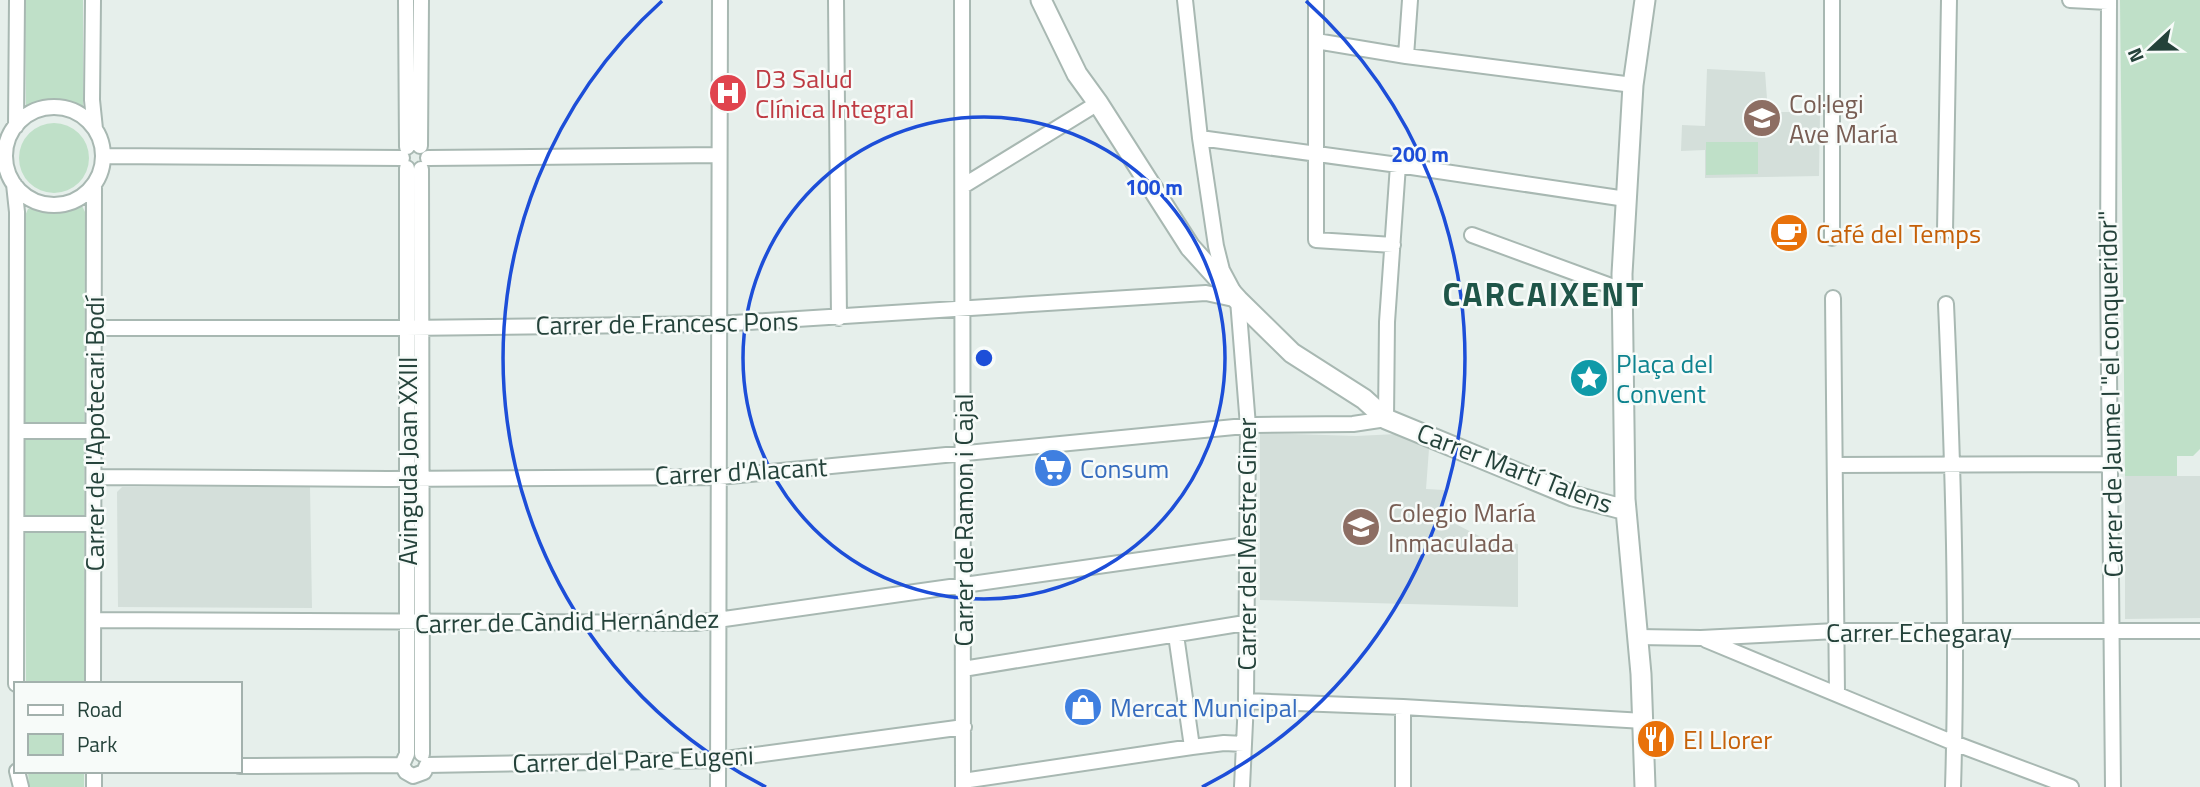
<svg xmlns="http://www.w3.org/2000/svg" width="2200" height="787" viewBox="0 0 2200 787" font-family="'Titillium Web',sans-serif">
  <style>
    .built { fill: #d4dfda }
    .green { fill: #bfe0c8 }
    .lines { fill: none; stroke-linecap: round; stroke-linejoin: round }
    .minor-casing { stroke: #a8b8b2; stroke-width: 18 }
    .tertiary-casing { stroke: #a8b8b2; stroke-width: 23 }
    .minor { stroke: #fff; stroke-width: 14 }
    .tertiary { stroke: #fff; stroke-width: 19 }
    .ring { fill: none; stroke: #1d4ed8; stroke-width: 3.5 }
    .labels { text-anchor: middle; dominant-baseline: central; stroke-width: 5; stroke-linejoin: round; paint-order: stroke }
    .health-label { font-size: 26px; fill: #be3a42; stroke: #f7fbf9; text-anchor: start }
    .education-label { font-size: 26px; fill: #785e54; stroke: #f7fbf9; text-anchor: start }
    .food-label { font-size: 26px; fill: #c56008; stroke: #f7fbf9; text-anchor: start }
    .street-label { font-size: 26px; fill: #24423a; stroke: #f7fbf9 }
    .culture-label { font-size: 26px; fill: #0d838f; stroke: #f7fbf9; text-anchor: start }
    .shop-label { font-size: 26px; fill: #366cbe; stroke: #f7fbf9; text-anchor: start }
    .district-label { font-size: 33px; font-weight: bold; letter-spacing: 2px; fill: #1f5548; stroke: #f7fbf9 }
    .centre { fill: #1d4ed8; stroke: #f7fbf9; stroke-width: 3.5 }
    .ring-label { font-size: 21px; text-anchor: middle; font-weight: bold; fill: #1d4ed8; stroke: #f7fbf9; stroke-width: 5; stroke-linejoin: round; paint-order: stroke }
  </style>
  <rect width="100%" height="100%" fill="#e6efeb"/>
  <path class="built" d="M 1707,69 L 1765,72 L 1768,112 L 1820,112 L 1819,176 L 1705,178 L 1705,150 L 1681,151 L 1682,125 L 1705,126 Z
    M 1260,433 L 1356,436 L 1397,434 L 1429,449 L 1426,489 L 1444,490 L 1444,518 L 1481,537 L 1518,544 L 1518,607 L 1260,600 Z
    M 2125,476 L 2200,476 L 2200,618 L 2125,619 Z
    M 122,487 L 310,487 L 312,608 L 118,607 L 117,492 Z"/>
  <path class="green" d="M 25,0 L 83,0 L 83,108 C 62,101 46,100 26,107 Z
    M 2120,0 L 2200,0 L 2200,449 L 2193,456 L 2177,456 L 2177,476 L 2125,476 Z
    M19 158a35 35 0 1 1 70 0a35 35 0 1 1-70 0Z
    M 1706,142 L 1758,142 L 1758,174 L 1706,175 Z
    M 81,204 L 85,212 L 84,684 L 26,684 L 24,218 L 28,209 C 35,208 39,211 46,212 C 59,214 70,209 81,204 Z
    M 28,771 L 84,771 L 84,787 L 29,787 Z"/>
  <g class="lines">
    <defs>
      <path id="minor" d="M 93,0 L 92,100 L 95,129
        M 406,0 L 407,147
        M 836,0 L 839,318
        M 962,0 L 963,787
        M 1185,0 L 1200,138 L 1216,246 L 1222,270 L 1238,300 L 1248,426 L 1246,701 L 1242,787
        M 1316,0 L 1316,240 L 1393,245
        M 2070,0 L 2108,2
        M 2109,0 L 2108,268 L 2113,787
        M 1316,41 L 1406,56 L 1633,85
        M 1406,56 L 1410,0
        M5 156a49 49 0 1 1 98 0a49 49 0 1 1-98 0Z
        M 16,126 L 17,0
        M 1200,138 L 1398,165 L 1626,199
        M 420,146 L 421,0
        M 103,156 L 402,158
        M 428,158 L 718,155
        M 421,169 L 422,754
        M 14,184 L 17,212 L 16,684
        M 963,186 L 1098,103
        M 1945,231 L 1949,0
        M 1472,235 L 1622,290
        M 1832,238 L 1832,0
        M 1833,298 L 1837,694
        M 1946,304 C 1953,464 1958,626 1953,787
        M 95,328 L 407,328 L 718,324 L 1206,293 L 1238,300
        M 17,431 L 94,431
        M 1835,465 L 2111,464
        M 94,477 L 388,479 L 719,477 L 1255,425 L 1353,424 L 1386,419 L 1387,322 L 1398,165
        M 17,524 L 93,524
        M 93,620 L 696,623 L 1246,545
        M 1176,635 L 1192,747
        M 1638,637 L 1701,638 L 1836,631 L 2200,631
        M 1706,640 L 1954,743 L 2071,787
        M 963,669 L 1245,623
        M 93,684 L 94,184
        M 1246,701 L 1403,707 L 1644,721
        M 402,765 L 407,754 L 407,168
        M 402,765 L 406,772 L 413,776 L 424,772 L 427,765
        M 427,765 L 718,760 L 964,727
        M 240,766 L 402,765
        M 17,771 L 21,787
        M 963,781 L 1192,747 L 1224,743 L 1244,744
        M 94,787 L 94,771
        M 718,787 L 720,0
        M 1403,787 L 1403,707"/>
      <path id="tertiary" d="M 1041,0 L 1077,74 L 1098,103 L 1190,247 L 1238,300 L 1292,353 L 1364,399 L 1386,419 L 1573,496 L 1626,510
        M 1645,0 L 1633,85 L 1622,274 L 1625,499 L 1641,674 L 1645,787"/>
    </defs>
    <use href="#minor" class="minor-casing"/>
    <use href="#tertiary" class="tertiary-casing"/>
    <use href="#minor" class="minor"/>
    <use href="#tertiary" class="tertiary"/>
  </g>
  <g class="ring">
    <circle cx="984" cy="358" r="241"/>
    <path d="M766 787A481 481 0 0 1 662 1M1306 1A481 481 0 0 1 1202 787"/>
  </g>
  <defs>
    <symbol id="hospital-disc" viewBox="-11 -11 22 22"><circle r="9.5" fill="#e0444e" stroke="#f7fbf9"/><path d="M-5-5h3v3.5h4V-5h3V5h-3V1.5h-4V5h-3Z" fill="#fff"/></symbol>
    <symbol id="school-disc" viewBox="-11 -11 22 22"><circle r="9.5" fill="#8d6e63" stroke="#f7fbf9"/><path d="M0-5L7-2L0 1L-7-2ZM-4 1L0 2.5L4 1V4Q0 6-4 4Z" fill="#fff"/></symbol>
    <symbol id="cafe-disc" viewBox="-11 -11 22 22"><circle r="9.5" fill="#e8710a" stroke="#f7fbf9"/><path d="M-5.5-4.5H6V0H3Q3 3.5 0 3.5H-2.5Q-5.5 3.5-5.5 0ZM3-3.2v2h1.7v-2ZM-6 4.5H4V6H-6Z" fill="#fff"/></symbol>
    <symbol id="sight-disc" viewBox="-11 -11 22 22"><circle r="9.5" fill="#0f9aa8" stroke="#f7fbf9"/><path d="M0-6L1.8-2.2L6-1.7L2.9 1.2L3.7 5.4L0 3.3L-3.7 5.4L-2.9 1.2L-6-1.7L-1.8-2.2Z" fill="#fff"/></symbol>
    <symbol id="supermarket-disc" viewBox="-11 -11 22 22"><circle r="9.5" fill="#3f7fe0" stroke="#f7fbf9"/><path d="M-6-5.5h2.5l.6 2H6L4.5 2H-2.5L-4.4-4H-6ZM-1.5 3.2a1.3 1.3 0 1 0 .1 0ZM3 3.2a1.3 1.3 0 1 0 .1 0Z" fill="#fff"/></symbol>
    <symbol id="shop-disc" viewBox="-11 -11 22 22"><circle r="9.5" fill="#3f7fe0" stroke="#f7fbf9"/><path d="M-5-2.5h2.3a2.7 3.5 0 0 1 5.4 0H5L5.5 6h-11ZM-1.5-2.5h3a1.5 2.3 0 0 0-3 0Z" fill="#fff"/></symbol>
    <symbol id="restaurant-disc" viewBox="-11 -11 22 22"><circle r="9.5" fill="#e8710a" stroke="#f7fbf9"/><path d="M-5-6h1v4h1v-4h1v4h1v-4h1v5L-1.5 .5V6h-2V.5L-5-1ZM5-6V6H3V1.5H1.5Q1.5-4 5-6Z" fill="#fff"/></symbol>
  </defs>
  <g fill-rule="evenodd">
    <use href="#hospital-disc" x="706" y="71" width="44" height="44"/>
    <use href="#school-disc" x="1740" y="96" width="44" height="44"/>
    <use href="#cafe-disc" x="1767" y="211" width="44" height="44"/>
    <use href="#sight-disc" x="1567" y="356" width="44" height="44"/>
    <use href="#supermarket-disc" x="1031" y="446" width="44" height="44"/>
    <use href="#school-disc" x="1339" y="505" width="44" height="44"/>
    <use href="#shop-disc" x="1061" y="685" width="44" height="44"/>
    <use href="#restaurant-disc" x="1634" y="717" width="44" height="44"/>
  </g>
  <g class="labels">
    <g class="health-label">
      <text x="755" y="78">D3 Salud<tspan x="755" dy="30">Clínica Integral</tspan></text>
    </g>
    <g class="education-label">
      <text x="1789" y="103">Col·legi<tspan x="1789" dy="30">Ave María</tspan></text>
      <text x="1388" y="512">Colegio María<tspan x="1388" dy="30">Inmaculada</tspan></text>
    </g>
    <g class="food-label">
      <text x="1816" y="233">Café del Temps</text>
      <text x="1683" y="739">El Llorer</text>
    </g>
    <g class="street-label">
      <text transform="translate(667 323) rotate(-1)">Carrer de Francesc Pons</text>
      <text transform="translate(2110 394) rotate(-91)">Carrer de Jaume I "el conqueridor"</text>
      <text transform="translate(94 434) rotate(-90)">Carrer de l'Apotecari Bodí</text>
      <text transform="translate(407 461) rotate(-90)">Avinguda Joan XXIII</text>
      <text transform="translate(1515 468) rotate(21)">Carrer Martí Talens</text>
      <text transform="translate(741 471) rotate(-3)">Carrer d'Alacant</text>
      <text transform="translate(963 520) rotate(-90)">Carrer de Ramon i Cajal</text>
      <text transform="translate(1246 544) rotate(-90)">Carrer del Mestre Giner</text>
      <text transform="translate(567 621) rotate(-1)">Carrer de Càndid Hernández</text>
      <text x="1919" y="632">Carrer Echegaray</text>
      <text transform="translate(633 759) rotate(-2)">Carrer del Pare Eugeni</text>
    </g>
    <g class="culture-label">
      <text x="1616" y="363">Plaça del<tspan x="1616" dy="30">Convent</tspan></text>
    </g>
    <g class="shop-label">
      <text x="1080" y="468">Consum</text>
      <text x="1110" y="707">Mercat Municipal</text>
    </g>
    <g class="district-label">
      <text x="1544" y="294">CARCAIXENT</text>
    </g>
  </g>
  <circle cx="984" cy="358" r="10" class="centre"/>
  <g class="ring-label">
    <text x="1420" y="162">200 m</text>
    <text x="1154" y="195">100 m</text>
  </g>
  <rect x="14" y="682" width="228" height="91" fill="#f7fbf9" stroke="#a3b1ad" stroke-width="2"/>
  <rect x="28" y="705" width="35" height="10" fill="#ffffff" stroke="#a3b1ad" stroke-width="2"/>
  <text x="77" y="717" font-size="21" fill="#24423a">Road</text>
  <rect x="28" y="734" width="35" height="21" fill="#bfe0c8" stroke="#a3b1ad" stroke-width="2"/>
  <text x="77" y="752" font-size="21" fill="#24423a">Park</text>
  <g transform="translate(2151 49) rotate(248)" stroke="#f7fbf9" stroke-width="5" paint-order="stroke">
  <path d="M0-5L12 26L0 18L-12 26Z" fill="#24423a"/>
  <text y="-10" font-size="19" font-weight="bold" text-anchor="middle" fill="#24423a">N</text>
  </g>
</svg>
